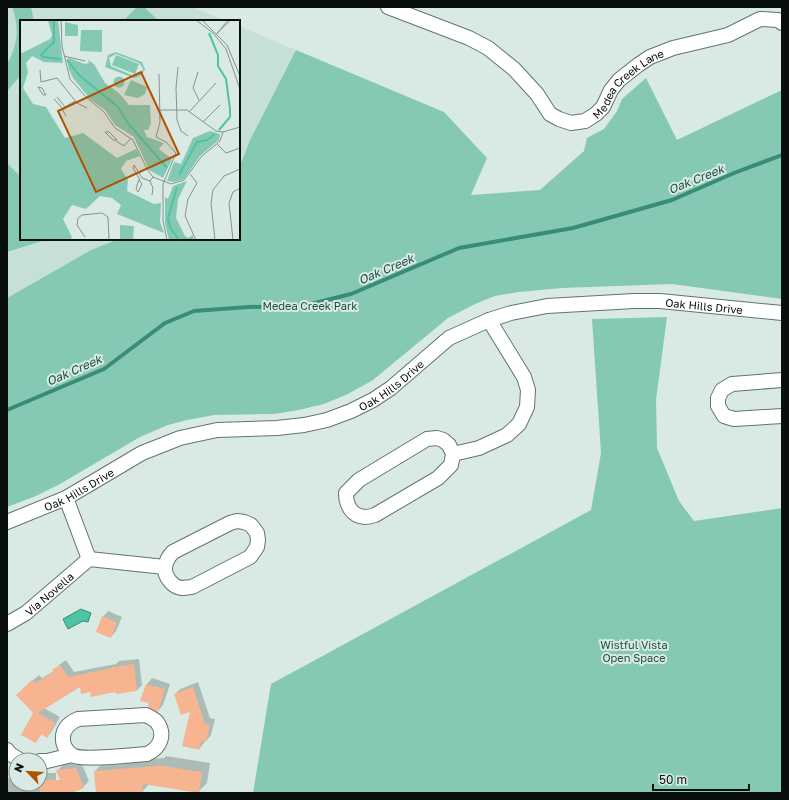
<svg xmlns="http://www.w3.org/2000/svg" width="789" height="800" viewBox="0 0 789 800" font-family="'Golos Text',sans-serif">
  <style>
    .built { fill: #c7e0d7 }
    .green { fill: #85c9b4 }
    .water { fill: #4ec3a5; stroke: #398d77 }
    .shadow { fill: #0003 }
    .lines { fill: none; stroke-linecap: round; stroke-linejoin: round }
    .stream { stroke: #398d77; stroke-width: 4 }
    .building { fill: #f6b490 }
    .minor-casing { stroke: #64736e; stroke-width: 16 }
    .minor { stroke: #fff; stroke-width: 14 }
    .labels { text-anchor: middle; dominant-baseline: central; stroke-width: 4; stroke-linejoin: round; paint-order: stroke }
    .street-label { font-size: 11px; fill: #090f0d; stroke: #d9eae4 }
    .park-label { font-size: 11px; fill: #1e4f43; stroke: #d9eae4 }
    .water-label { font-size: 12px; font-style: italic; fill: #205144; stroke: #d9eae4 }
    .inset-river { fill: none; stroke: #4ec3a5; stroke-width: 2 }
    .inset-road { fill: none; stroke: #86928e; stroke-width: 1 }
    .view { fill: #b15202; fill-opacity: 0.15; stroke: #b15202; stroke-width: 2 }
    .inset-edge { fill: none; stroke: #090f0d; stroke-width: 2 }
  </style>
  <rect width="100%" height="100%" fill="#d9eae4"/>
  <path class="built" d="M 7,7 L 193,7 L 226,21 L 21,21 L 21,239 L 119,239 L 91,250 L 7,298 Z
    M 239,26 L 296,50 L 250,140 L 239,168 Z"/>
  <path class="green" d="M 12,7 L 31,7 L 34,21 L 21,21 L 21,75 L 7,91 C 7,83 6,74 7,65 C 8,61 12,55 13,51 C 19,36 17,21 12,7 Z
    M 137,7 L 144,7 L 159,21 L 123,21 Z
    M 296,50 L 444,112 L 487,158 L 471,195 L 540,190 L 584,151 L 587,138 L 604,129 L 617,111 L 622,99 L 646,78 L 677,140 L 782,90 L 782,299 L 672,284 L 562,288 L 519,292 L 495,296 L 475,304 L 448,318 L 373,380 L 348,394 L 324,404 L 299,410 L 274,414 L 214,415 L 187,420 L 168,425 L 140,437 L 60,484 L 36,496 L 7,507 L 7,298 L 91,250 L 116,240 L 239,239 L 239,168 L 250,140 Z
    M 7,163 L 21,177 L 21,239 L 44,239 L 42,241 L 7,252 Z
    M 667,317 L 656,400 L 657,448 L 679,501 L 694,521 L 782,508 L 782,793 L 253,793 L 271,684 L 591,510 L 601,453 L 592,319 Z"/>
  <path class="water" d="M 81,609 L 91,613 L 88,622 L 83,621 L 68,629 L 63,619 Z"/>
  <path class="shadow" d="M 108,611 L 122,617 L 116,631 L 111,637 L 103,617 Z
    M 139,659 L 142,685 L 137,690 L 91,691 L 81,685 L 44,708 L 60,717 L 52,731 L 47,737 L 42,734 L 35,742 L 35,713 L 23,689 L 39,675 L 42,678 L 54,671 L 59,665 L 66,660 L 74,672 L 116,664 L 119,661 Z
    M 152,678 L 170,684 L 163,705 L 158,711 L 150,703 L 147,684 Z
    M 198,682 L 210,718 L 215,719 L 211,735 L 206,741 L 205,741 L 204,743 L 199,749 L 192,711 L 175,694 L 180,689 Z
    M 166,756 L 210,763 L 207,783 L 198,792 L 149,784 L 143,791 L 97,793 L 95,771 L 104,762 L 164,758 Z
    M 81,762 L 89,781 L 83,787 L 68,793 L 66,793 L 57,771 L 63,765 Z
    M 40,773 L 56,773 L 56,793 L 7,793 L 7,779 L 16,775 L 16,784 L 40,784 Z"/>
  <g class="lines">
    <path class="stream" d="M 7,410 L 104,369 L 165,323 L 194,311 L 248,307 L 303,306 L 351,294 L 459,248 L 573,228 L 672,200 L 734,173 L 782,155"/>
  </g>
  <path class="building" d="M 102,616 L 117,623 L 111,638 L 96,632 Z
    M 134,664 L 137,691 L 116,694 L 115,692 L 91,697 L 90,692 L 81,694 L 80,687 L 38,713 L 55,723 L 47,738 L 41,734 L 36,743 L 21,735 L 33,713 L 16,695 L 32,680 L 36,683 L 53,672 L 52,670 L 60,665 L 68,677 L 112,668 L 112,667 Z
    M 146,684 L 165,689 L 158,712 L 148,707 L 149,703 L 140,701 Z
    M 193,687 L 205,724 L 210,725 L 206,742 L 201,741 L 199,750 L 182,746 L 190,712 L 181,715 L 174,694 Z
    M 157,765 L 202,772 L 199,793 L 143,784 L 143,792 L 122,793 L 96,793 L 94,771 L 156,766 Z
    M 76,768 L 84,788 L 71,793 L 40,793 L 40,780 L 60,780 L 56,770 Z"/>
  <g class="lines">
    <defs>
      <g id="minor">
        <path id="s1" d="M 388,7 L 469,38 L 488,48 L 514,69 L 537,94 L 550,114 L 559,119 L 571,123 L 585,121 L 596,114 L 603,107 L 611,90 L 619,80 L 638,65 L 650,57 L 673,48 L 728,35 L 760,19 L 778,20 L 782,23"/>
        <path d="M 782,380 L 732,384 L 722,390 L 718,398 L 718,406 L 724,416 L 734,419 L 782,416"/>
        <path d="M 437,438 L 443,440 L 449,445 L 453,454 L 451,465 L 438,478 L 375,515 C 372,516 368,517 365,517 C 351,516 346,504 346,493 L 359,480 L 427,439 Z"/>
        <path d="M 453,454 L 479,448 L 507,435 L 519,424 L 527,407 L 528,390 L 524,377 L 489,320"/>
        <path d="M 66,498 L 89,559"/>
        <path d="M 237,521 L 244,522 L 251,525 L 257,533 L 258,540 L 257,547 L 250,557 L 192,587 C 189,587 185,588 182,588 C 172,587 164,576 165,567 C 166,561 169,556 173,552 L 230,523 Z"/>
        <path id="s2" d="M 7,522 L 66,498 L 142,453 L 180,438 L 217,430 L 277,428 L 304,425 L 327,420 L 351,411 L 373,400 L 391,388 L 449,338 L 489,320 L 511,313 L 547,306 L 634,301 L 660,301 L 782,313"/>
        <path d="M 89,559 L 165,567"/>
        <path id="s3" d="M 7,624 L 26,613 L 89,559"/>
        <path d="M 146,715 C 150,717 154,719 157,722 C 166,735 160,748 147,754 C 133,755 81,761 72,755 C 67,752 63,745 63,740 C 62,729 69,723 78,719 Z"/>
        <path d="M 7,750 L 10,754 L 20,760"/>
        <path d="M 40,761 L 47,761 L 72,755"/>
      </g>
    </defs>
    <use href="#minor" class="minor-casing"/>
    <use href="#minor" class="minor"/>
  </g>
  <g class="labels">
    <g class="street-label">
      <text stroke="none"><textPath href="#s1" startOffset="295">Medea Creek Lane</textPath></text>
      <text stroke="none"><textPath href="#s2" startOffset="751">Oak Hills Drive</textPath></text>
      <text stroke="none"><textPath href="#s2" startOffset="415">Oak Hills Drive</textPath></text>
      <text stroke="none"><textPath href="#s2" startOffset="79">Oak Hills Drive</textPath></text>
      <text stroke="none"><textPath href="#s3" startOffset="52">Via Novella</textPath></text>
    </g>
    <g class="park-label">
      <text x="310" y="305">Medea Creek Park</text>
      <text x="634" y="644">Wistful Vista<tspan x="634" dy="13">Open Space</tspan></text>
    </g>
    <g class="water-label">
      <text transform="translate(696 179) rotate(-22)">Oak Creek</text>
      <text transform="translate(386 269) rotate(-23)">Oak Creek</text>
      <text transform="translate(74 370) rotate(-24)">Oak Creek</text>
    </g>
  </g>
  <g transform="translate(20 20)">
    <rect width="220" height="220" fill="#d9eae4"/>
    <path d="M 28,0 L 38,0 L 43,43 L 24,42 L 12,36 L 6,43 L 8,52 L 3,68 L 13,84 L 26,87 L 45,118 L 63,113 L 97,138 L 116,129 L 120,136 L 106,141 L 101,149 L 108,160 L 107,171 L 134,184 L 141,183 L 140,202 L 144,213 L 97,194 L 101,185 L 92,178 L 80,176 L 66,189 L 52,185 L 43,199 L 52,217 L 50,220 L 0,220 L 0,34 L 30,19 L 32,15 ZM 45,2 L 58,5 L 58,16 L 45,16 ZM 61,10 L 82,10 L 82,32 L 60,31 ZM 96,32 L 122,42 L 125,49 L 122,55 L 114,58 L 85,47 L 88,35 ZM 96,34 L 119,43 L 123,48 L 122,52 L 114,56 L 91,46 L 89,38 ZM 96,35 L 119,44 L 115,54 L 92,45 ZM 49,38 L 65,44 L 69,43 L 68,40 L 74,44 L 85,63 L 99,73 L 109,85 L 130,85 L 131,103 L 128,110 L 124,110 L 127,117 L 144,123 L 139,129 L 152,139 L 143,158 L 129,150 L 114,117 L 95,105 L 85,90 L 71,80 L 53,58 L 49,50 L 47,39 ZM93.5 62a5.5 5.5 0 1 1 11 0a5.5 5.5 0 1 1-11 0ZM 111,60 L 127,67 L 125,74 L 118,78 L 104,75 ZM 190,111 L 200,114 L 199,120 L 180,136 L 164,159 L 154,162 L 147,161 L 154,142 L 161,144 L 173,118 ZM 167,161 L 158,179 L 156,198 L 165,216 L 168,218 L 173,215 L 174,220 L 149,220 L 145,204 L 145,177 L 148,179 L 153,166 ZM 100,205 L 114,206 L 113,220 L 100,220 Z" fill="#85c9b4" fill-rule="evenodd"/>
    <path class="inset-river" d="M 34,0 L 34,22 L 21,35 L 23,37 L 41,39M 189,13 L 198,35 L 198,46 L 206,59 L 210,89 L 210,97 L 199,110M 47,40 L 59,55 L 98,87 L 107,102 L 147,148M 159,155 L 177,122 L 187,120 L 195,114M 157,167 L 148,198 L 150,207 L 159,220"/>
    <path class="inset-road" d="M 41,0 L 42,26 L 50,59 L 66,77 L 84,92 L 95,108 L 113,120 L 127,149 L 133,157 L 151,164 L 164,160 L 182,136 L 200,121 L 203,112M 176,0 L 193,13 L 206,29 L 220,69M 182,0 L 207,25 L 220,56M 197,13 L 211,0M 196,15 L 208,0M 44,36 L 65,41M 158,47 L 156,68 L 157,100 L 161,111 L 168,116M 20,50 L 21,62M 178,52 L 173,68 L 179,80M 139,54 L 140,102 L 136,117 L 146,122 L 156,133 L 143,164 L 143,201 L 147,220M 21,62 L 37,58 L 57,83 L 67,88M 18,67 L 22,68 L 26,75 L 23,75 ZM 37,77 L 45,87M 34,79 L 43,89M 139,90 L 167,90 L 196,111 L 203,112 L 220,107M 169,92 L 196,63M 46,96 L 43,91 L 45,87 L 55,81M 183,102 L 200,85M 85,112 L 89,112 L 97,120 L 93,120 ZM 96,121 L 104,126 L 111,118M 197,124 L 206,133 L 220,128M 170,154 L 177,163 L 168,179 L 165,196 L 176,220M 119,160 L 122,164 L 118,172 L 116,169 L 118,162 L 119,161 L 119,160 L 120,160M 120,160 L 113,148 L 114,145 L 122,158 L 130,161M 132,175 L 133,168 L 130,161 L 133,157M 65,217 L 57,205 L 58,198 L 62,195 L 82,193 L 88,197 L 89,220M 195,220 L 191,183 L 193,170 L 204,156 L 220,149M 213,220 L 209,183 L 213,172 L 220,168"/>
    <path class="view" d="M 121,52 L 159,134 L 76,172 L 38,91 Z"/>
    <rect width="220" height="220" class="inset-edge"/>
  </g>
  <rect width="789" height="800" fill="none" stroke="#090f0d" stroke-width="16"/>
  <g transform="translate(28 772) rotate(295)"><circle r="19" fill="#d9eae4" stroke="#86928e"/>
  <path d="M0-3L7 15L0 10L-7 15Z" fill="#b15202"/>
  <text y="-6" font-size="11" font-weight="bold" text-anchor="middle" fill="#090f0d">N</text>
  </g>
  <path d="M653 784v6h96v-6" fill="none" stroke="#090f0d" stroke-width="2"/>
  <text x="659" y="784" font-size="12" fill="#090f0d" stroke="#d9eae4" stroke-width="3" paint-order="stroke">50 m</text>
</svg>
